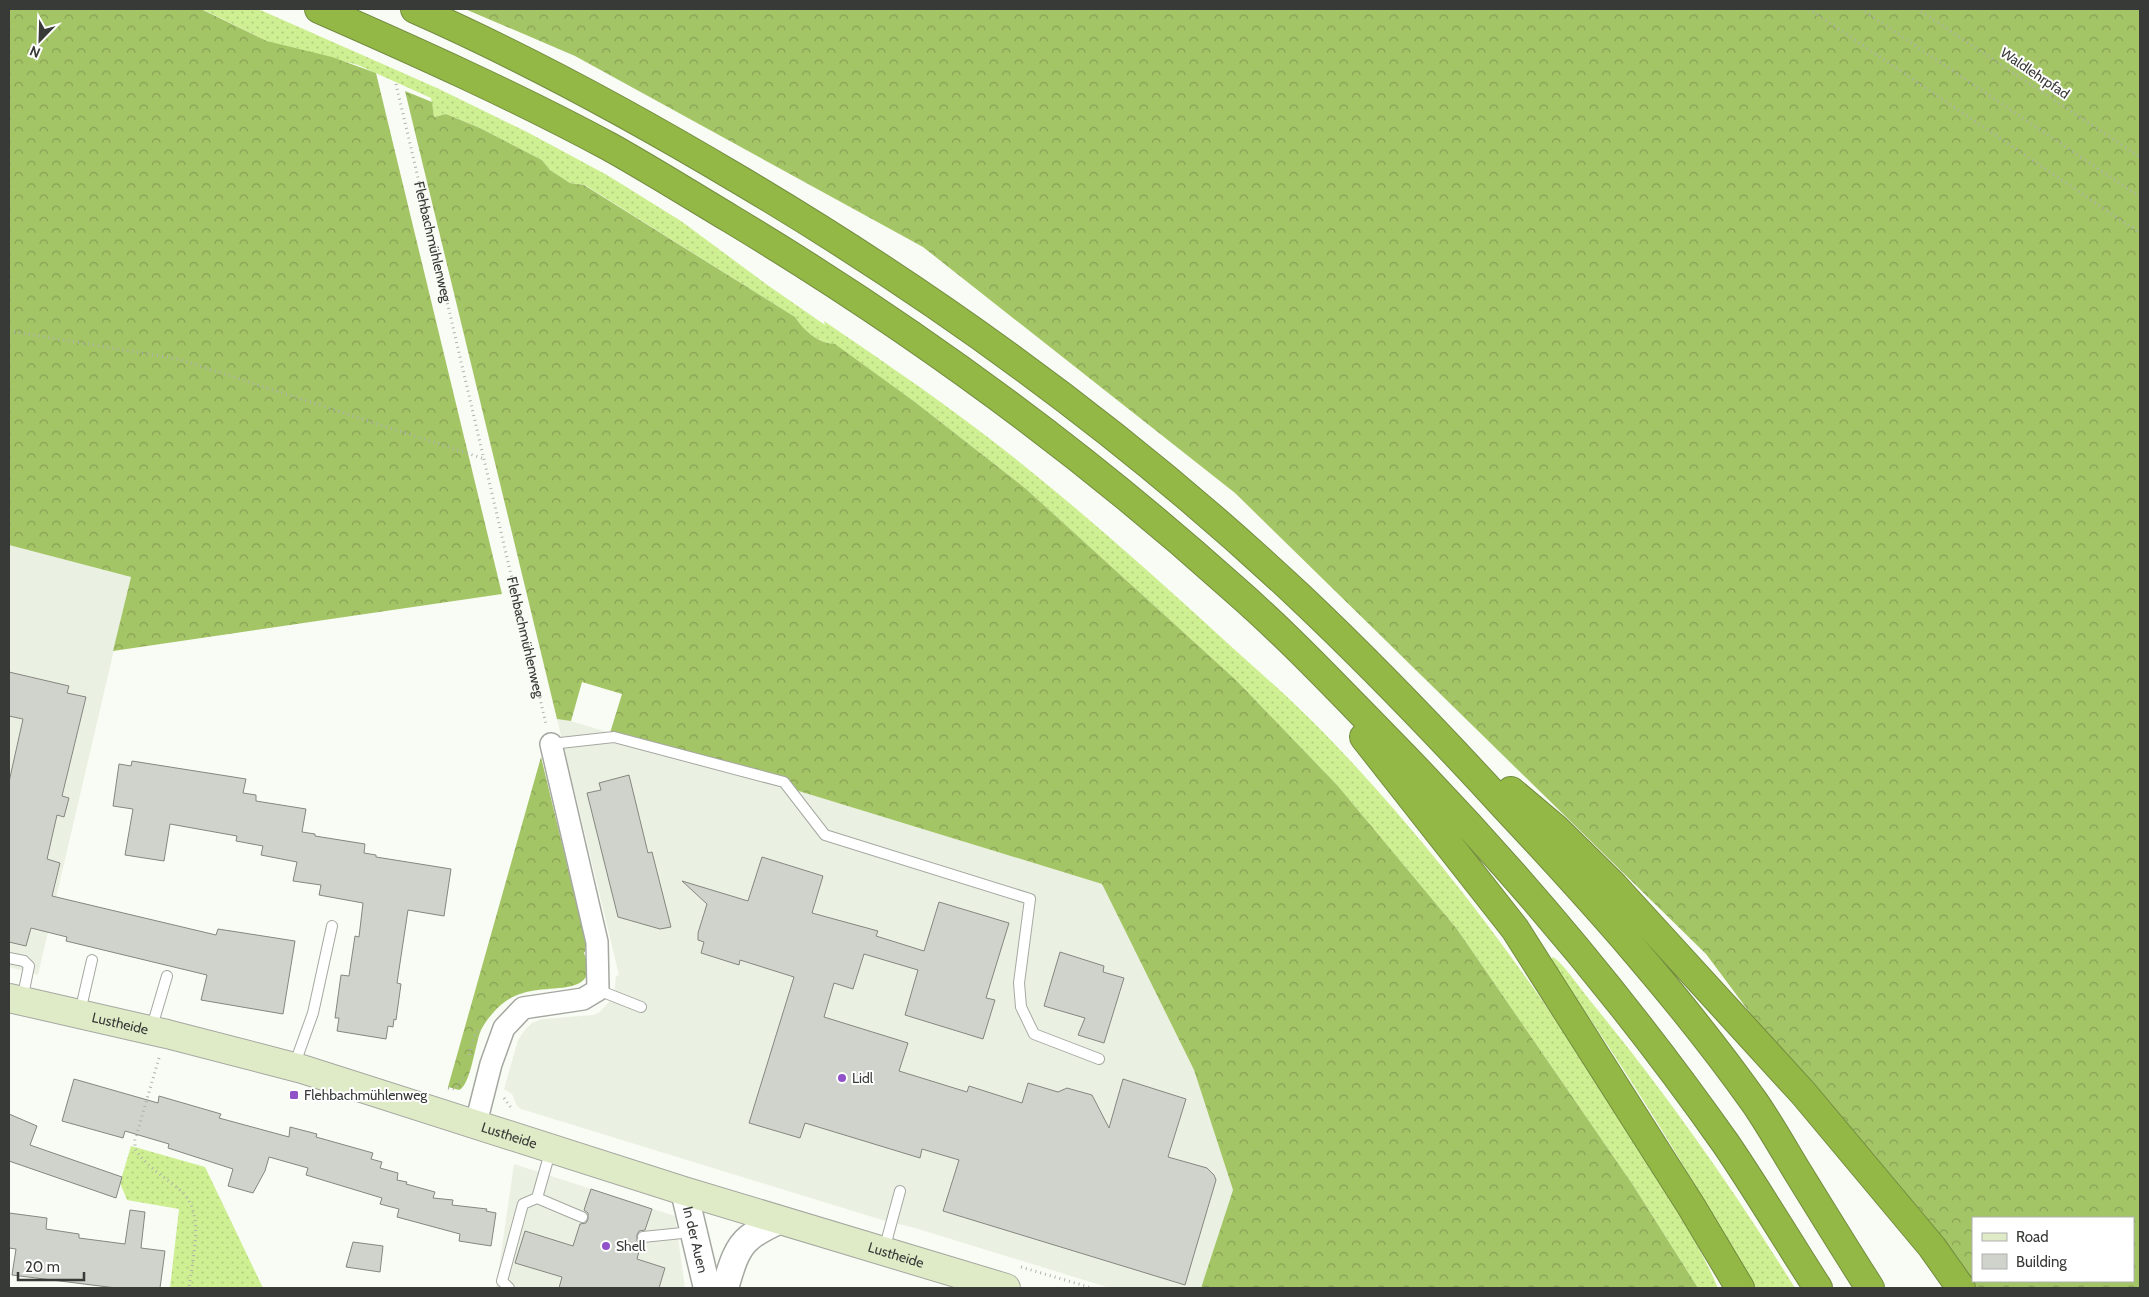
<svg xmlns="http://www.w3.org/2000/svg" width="2149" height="1297" viewBox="0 0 2149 1297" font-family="Cabin,sans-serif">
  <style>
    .built { fill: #ebf1e2 }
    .grass { fill: url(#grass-dots) }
    .forest { fill: url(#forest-crowns); fill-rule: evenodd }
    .building { fill: #d0d3cb; stroke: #848680 }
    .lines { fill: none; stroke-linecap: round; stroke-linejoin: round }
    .service-casing { stroke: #a5a8a1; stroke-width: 12 }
    .minor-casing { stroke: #a5a8a1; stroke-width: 24 }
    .tertiary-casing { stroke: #a5a8a1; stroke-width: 29 }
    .secondary-casing { stroke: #a5a8a1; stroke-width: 30 }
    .motorway-casing { stroke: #738c40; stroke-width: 30 }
    .path { stroke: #afb2ac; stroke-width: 3; stroke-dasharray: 1 4; stroke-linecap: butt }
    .service { stroke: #fff; stroke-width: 10 }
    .minor { stroke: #fff; stroke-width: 21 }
    .tertiary { stroke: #fff; stroke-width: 26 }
    .secondary { stroke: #dfeac7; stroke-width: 28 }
    .motorway { stroke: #93b845; stroke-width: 28 }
    .poi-dot { fill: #8f52c9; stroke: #fff; stroke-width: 2 }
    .labels { text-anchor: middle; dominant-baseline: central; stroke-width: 4; stroke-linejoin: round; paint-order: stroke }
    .street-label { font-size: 14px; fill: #383a37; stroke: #fff }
    .poi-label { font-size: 14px; fill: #383a37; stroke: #fff; text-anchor: start }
  </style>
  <defs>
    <pattern id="grass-dots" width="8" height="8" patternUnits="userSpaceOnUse" patternTransform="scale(1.25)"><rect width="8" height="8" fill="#ceef92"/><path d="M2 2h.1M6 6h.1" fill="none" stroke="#b2ce7e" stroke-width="1.8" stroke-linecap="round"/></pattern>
    <pattern id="forest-crowns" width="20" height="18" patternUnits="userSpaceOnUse" patternTransform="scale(1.25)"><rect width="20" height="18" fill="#a4c566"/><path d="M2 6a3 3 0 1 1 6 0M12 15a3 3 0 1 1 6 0" fill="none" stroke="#87a155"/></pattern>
  </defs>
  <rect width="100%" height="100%" fill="#f9fcf4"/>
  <path class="built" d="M 9,545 L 131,577 L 38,975 L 9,967 Z
    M 557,719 L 571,721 L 1102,884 L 1194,1070 L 1233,1190 L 1201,1288 L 1110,1288 L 915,1228 L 882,1220 L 521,1109 L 517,1106 L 512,1094 L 504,1089 L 518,1040 L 524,1031 L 532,1023 L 542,1019 L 593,1015 L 600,1012 L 614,996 L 616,976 L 619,975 Z
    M 514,1164 L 675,1216 L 685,1288 L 496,1288 Z"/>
  <path class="grass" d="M 202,9 L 258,9 L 437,88 L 527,132 L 607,175 L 681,221 L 766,284 L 825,325 L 824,321 C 875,356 927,391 977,429 C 1059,491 1135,559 1211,628 C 1249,663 1288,696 1324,733 C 1429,841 1522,965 1603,1092 C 1644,1156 1688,1219 1718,1288 L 1698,1288 L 1633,1185 L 1457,929 L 1338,786 L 1236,680 L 1025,488 L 915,402 L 836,345 C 818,342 805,333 795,317 L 585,185 L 570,183 L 550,170 L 542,160 L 480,128 L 446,114 L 434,117 L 431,98 L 358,65 L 267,41 Z
    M 1553,957 C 1563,963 1583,992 1592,1003 C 1666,1093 1734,1190 1795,1288 L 1752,1288 C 1692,1174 1624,1066 1550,961 Z
    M 131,1146 L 205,1167 L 263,1288 L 170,1288 L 179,1209 L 127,1200 L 120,1183 Z"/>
  <path class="forest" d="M 9,9 L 201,9 L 267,41 L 332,57 L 376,73 L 502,594 L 113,651 L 131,577 L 9,545 Z
    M 465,9 L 2140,9 L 2140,1288 L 1962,1288 L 1912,1230 L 1706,954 L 1235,493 L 923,247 L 575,56 ZM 1973,1218 L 2133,1218 L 2133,1281 L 1973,1281 Z
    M 405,91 L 432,102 L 434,117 L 446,114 L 480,128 L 542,160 L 550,170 L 570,183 L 584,185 L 795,317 C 805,332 818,343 835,344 L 915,402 L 1025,488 L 1236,680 L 1338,786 L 1457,929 L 1633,1185 L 1698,1288 L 1201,1288 L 1233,1190 L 1194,1070 L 1102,884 L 610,733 L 622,694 L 582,682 L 571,721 L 557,719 Z
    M 541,757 L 587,947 L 584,953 C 600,991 563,987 538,990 C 527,991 515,995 506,1001 C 495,1009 487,1019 481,1030 C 475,1043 471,1085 459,1090 L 448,1087 Z"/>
  <path class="building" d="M 9,672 L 69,686 L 67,693 L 86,697 L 62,796 L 69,798 L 64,817 L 57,815 L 47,859 L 60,863 L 52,896 L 216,935 L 218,929 L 295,941 L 283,1014 L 201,1000 L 207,975 L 66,941 L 67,937 L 31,928 L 26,946 L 9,942 L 9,782 L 23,719 L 9,716 Z
    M 132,761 L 246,779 L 243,793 L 256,795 L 256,801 L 306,809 L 302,832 L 315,834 L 315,836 L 365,844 L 364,853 L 376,855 L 376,857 L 451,869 L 444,916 L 408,910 L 397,983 L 401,984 L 396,1020 L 394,1019 L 393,1027 L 388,1026 L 386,1039 L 337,1031 L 339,1018 L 335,1018 L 341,975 L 349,976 L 355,936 L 359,937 L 363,903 L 319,895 L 321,885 L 293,881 L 297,862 L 261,855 L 263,846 L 236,841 L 237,836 L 170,824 L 164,861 L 125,855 L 133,809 L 113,806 L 119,764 L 131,766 Z
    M 629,775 L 648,853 L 652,852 L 671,927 L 660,929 L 618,917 L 587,793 L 601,790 L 599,783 Z
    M 762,857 L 823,876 L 812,913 L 878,931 L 876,936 L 924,951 L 939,902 L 1009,923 L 986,998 L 995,1000 L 983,1039 L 905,1015 L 918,970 L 864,954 L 853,989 L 834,983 L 824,1017 L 908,1043 L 899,1071 L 967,1092 L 969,1086 L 1022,1103 L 1028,1083 L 1058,1092 L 1067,1088 L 1092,1095 L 1109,1128 L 1123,1079 L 1186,1099 L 1168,1157 L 1207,1168 L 1214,1175 L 1216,1180 L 1185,1285 L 943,1211 L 959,1160 L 922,1149 L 920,1158 L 805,1123 L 800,1138 L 749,1123 L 794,977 L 740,960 L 739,965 L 701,953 L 704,942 L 698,940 L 698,933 L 707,904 L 682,881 L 748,901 Z
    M 1060,952 L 1104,966 L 1103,972 L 1124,978 L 1104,1043 L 1078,1035 L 1085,1018 L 1044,1006 Z
    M 74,1079 L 158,1103 L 159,1096 L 221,1114 L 219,1118 L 289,1137 L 290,1127 L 317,1134 L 316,1137 L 373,1153 L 371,1159 L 382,1162 L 380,1168 L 398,1173 L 397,1180 L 407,1182 L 406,1184 L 435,1192 L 433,1198 L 453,1200 L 452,1205 L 487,1209 L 486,1211 L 496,1213 L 491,1246 L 459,1241 L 460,1234 L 397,1217 L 399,1209 L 380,1204 L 382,1198 L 306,1175 L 308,1168 L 269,1157 L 265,1171 L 253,1193 L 228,1186 L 233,1169 L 168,1148 L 169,1144 L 125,1131 L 123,1138 L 62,1121 Z
    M 9,1114 L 37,1126 L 30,1145 L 122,1177 L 116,1198 L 9,1161 Z
    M 591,1189 L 652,1209 L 645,1230 L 639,1231 L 637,1235 L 637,1241 L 641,1244 L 637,1259 L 665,1268 L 659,1288 L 559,1288 L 562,1277 L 515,1263 L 525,1231 L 573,1246 L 580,1224 L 586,1223 L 588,1219 L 588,1213 L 584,1210 Z
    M 130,1210 L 145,1212 L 141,1248 L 165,1251 L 160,1288 L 116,1288 L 12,1275 L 16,1249 L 9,1248 L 9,1213 L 47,1218 L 46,1229 L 79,1234 L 79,1238 L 125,1244 Z
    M 353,1242 L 383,1246 L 380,1272 L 346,1267 Z"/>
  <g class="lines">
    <defs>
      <path id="service" d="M 551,744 L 614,737 L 784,782 L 825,835 L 1030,899 L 1019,983 L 1021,1007 L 1034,1034 L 1099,1059
        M 9,958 L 24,961 L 29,966 L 22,1000
        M 598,990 L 641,1007
        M 80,1012 L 92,960
        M 151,1030 L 167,976
        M 294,1066 L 313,1013 L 332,926
        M 551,1149 L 537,1198 L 582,1217
        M 643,1237 L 692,1232
        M 884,1250 L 900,1191
        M 509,1288 L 502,1281 L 523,1204 L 537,1198"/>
      <path id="minor" d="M 476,1123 L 491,1064 L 504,1028 L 523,1008 L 583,999 L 598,990 L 597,942 L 551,744"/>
      <g id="tertiary">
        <path id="s2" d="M 684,1191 L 707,1288"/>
        <path d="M 725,1288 C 730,1272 735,1249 749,1238 C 758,1230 770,1225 780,1220"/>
      </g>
      <g id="secondary">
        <path id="s3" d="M 9,998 L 167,1034 L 302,1069 L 684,1191 L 1006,1288"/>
      </g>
      <path id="motorway" d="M 319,9 C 417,52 515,96 610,147 C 651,170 691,195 731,219 C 909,326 1078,449 1233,588 C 1286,634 1334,685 1384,736 C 1509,863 1623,998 1726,1144 C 1758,1191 1787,1240 1818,1288
        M 415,9 C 526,58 634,117 738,179 C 939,298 1130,437 1300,597 C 1372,665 1440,736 1507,809 C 1594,902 1681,999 1755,1103 C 1770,1125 1783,1148 1797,1171 C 1821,1210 1845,1249 1870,1288
        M 1364,737 L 1515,929 L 1691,1206 L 1740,1288
        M 1511,791 L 1555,828 L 1614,886 L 1804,1094 L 1932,1247 L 1961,1288"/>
    </defs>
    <use href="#service" class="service-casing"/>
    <use href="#minor" class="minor-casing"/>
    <use href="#tertiary" class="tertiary-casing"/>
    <use href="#secondary" class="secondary-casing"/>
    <use href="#motorway" class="motorway-casing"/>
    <g class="path">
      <path d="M 1809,9 L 2140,233"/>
      <path d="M 1861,9 L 2140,197"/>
      <path d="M 1917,9 L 2140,157"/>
      <path id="s1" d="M 396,84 L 546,724"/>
      <path d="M 9,331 L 178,359 L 485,459"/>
      <path d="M 469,1055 L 474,1037 L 480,1029"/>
      <path d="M 159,1058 L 135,1140 L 135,1149 C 147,1167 165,1177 181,1191 C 206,1213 192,1259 189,1288"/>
      <path d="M 448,1088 L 455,1089 L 463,1078"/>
      <path d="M 504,1098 L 512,1109"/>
      <path d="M 1021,1267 L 1092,1288"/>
    </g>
    <use href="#service" class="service"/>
    <use href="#minor" class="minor"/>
    <use href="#tertiary" class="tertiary"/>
    <use href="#secondary" class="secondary"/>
    <use href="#motorway" class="motorway"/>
  </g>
  <g class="poi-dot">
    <circle cx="842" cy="1078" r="5"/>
    <rect x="289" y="1090" width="10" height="10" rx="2.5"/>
    <circle cx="606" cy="1246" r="5"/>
  </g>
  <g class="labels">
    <g class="street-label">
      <text transform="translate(2035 73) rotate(34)">Waldlehrpfad</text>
      <text stroke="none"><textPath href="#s1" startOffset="162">Flehbachmühlenweg</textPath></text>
      <text stroke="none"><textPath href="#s1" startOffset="568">Flehbachmühlenweg</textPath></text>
      <text stroke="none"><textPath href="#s3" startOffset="114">Lustheide</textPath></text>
      <text stroke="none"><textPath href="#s3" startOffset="519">Lustheide</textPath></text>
      <text stroke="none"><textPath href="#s2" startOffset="50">In der Auen</textPath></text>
      <text stroke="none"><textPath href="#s3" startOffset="924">Lustheide</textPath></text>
    </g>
    <g class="poi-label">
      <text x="852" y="1078">Lidl</text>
      <text x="304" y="1095">Flehbachmühlenweg</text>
      <text x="616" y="1246">Shell</text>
    </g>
  </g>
  <rect width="2149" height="1297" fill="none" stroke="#383a37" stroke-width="20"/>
  <rect x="1972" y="1217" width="162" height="65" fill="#ffffff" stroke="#afb0af"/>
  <rect x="1982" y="1233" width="25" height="8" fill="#dfeac7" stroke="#afb0af"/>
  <text x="2016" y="1242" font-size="15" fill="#383a37">Road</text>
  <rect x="1982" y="1254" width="25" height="15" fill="#d0d3cb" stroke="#afb0af"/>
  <text x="2016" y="1267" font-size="15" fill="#383a37">Building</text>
  <g transform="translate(40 40) rotate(203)" stroke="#ffffff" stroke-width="4" paint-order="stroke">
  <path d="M0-4L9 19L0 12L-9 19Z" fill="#383a37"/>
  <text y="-8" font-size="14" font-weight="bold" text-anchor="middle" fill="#383a37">N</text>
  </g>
  <path d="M18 1272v8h66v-8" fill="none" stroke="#383a37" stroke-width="2.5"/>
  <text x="25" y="1272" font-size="15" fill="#383a37" stroke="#ffffff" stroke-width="4" paint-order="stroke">20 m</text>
</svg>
